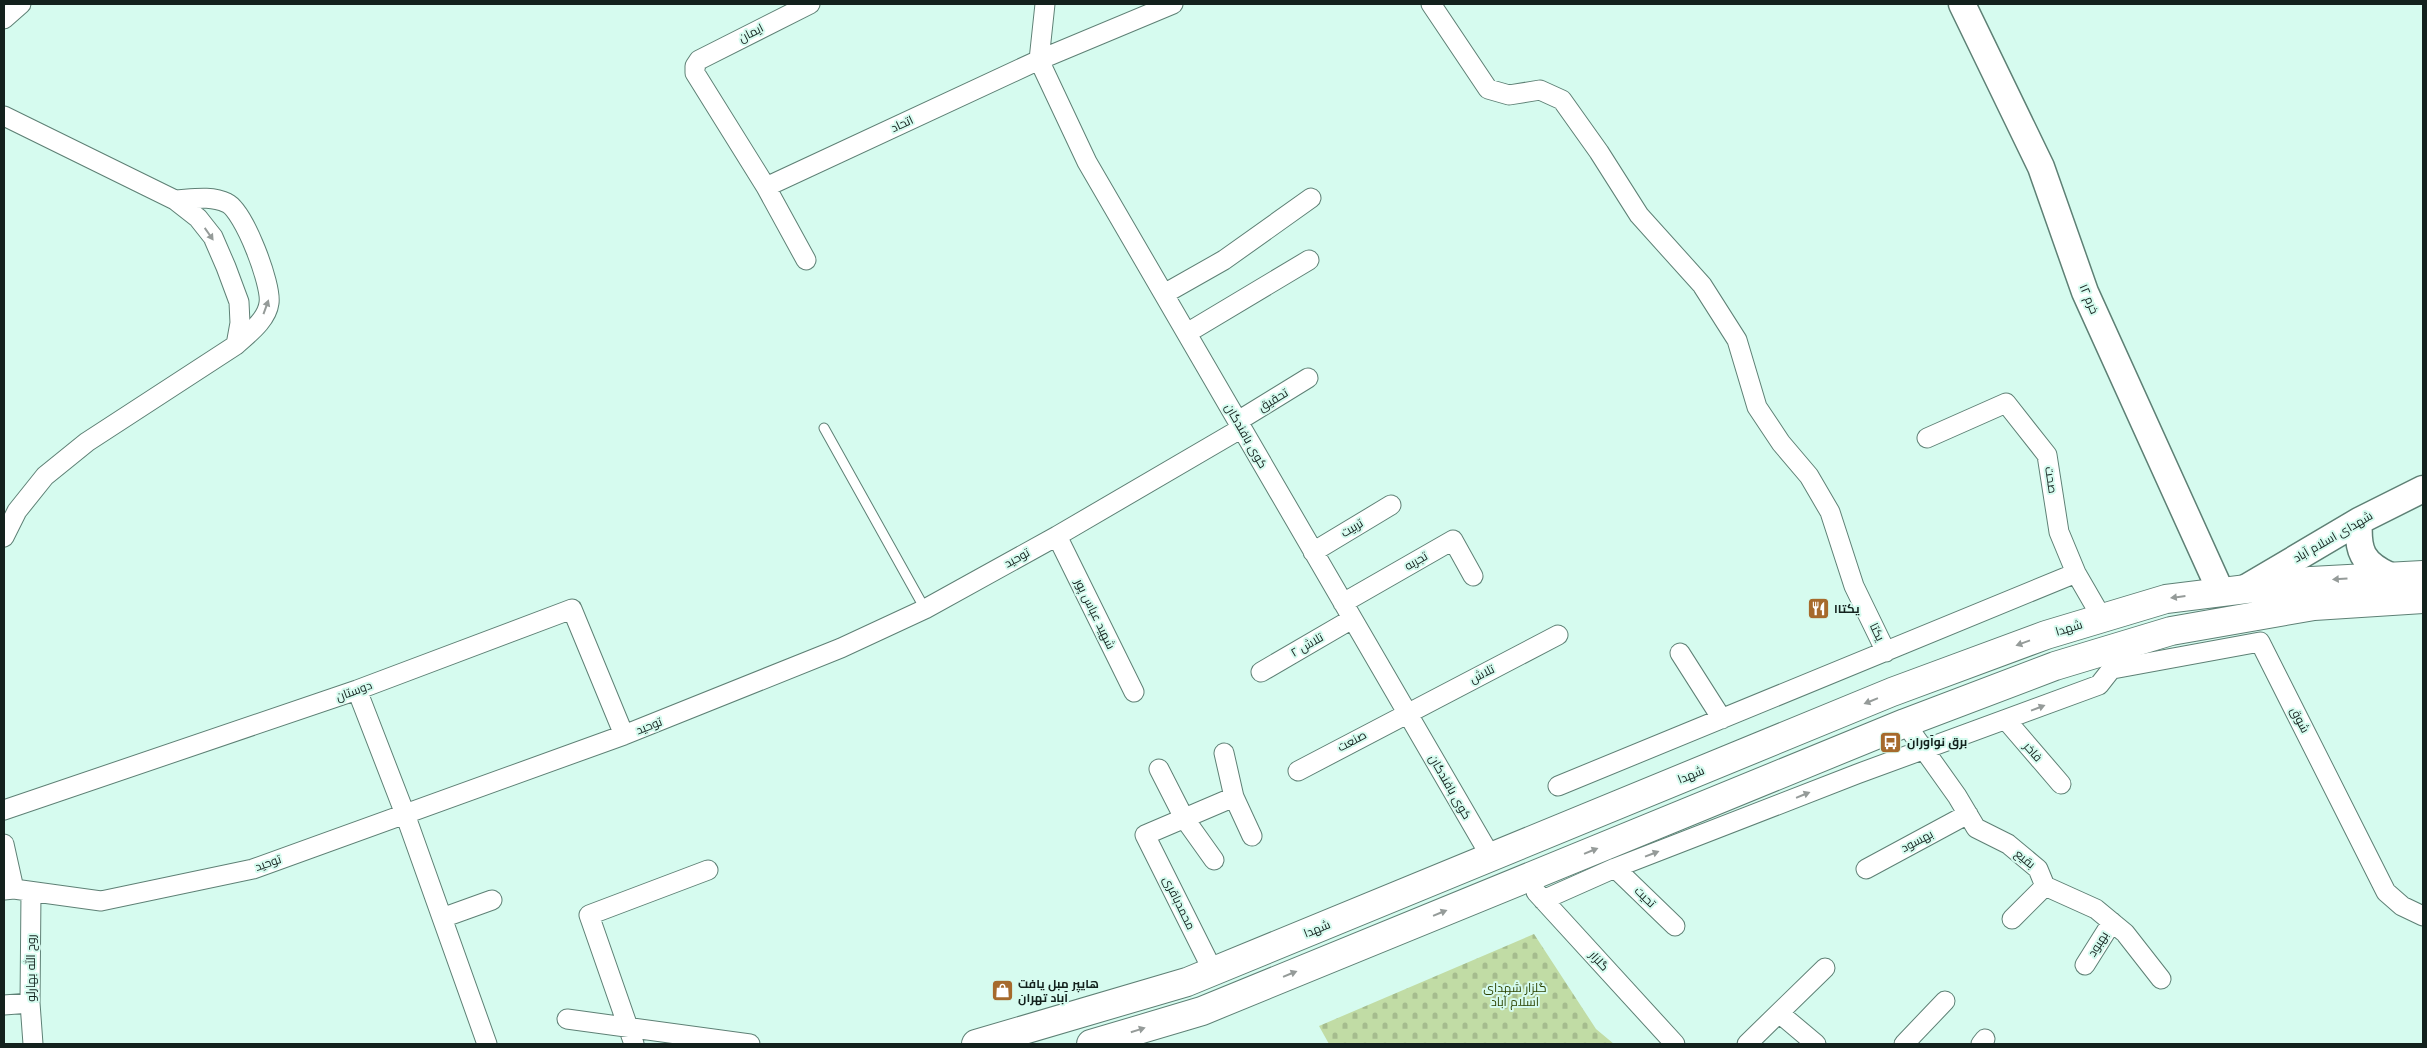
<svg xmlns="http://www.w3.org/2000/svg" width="2427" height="1048" viewBox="0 0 2427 1048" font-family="Helvetica,Cairo,sans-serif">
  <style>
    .cemetery { fill: url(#cemetery-stones) }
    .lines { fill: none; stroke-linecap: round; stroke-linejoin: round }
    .lane-casing { stroke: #5e8075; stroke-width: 11 }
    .street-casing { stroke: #5e8075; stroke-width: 21 }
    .secondary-casing { stroke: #5e8075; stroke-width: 29 }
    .primary-casing { stroke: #5e8075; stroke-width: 30 }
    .lane { stroke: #fff; stroke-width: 9 }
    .street { stroke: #fff; stroke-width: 19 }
    .secondary { stroke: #fff; stroke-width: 26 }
    .primary { stroke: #fff; stroke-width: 28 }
    .oneway { fill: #959b99 }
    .labels { text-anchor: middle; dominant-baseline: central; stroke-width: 4; stroke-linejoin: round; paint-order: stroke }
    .street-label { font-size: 12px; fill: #13211d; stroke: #d6fbef }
    .poi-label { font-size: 12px; font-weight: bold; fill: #13211d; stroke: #d6fbef; text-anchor: start }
    .park-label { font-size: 12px; fill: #2b4300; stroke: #d6fbef }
  </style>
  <defs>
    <pattern id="cemetery-stones" width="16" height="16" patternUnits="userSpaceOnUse" patternTransform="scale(1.25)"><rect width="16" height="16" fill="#c1dca5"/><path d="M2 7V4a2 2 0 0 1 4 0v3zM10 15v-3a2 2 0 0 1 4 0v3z" fill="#a5bc8e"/></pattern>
  </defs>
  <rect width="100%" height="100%" fill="#d6fbef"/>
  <path class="cemetery" d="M 1534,934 L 1596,1029 L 1614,1044 L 1329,1044 L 1319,1026 Z"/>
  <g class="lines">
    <defs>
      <path id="lane" d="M 824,428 L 925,609"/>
      <path id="street" d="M 1045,4 L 1039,60 L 1087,162 L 1491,857
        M 1431,4 L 1488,89 L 1509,95 L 1540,90 L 1562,100 L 1599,152 L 1639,215 L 1702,285 L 1737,340 L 1757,407 L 1781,443 L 1809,476 L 1830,512 L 1854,586 L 1886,652
        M 4,19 L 21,4
        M 4,116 L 175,200 L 198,218 L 213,237 L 226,267 L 239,302 L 240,323 L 236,345
        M 766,187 L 1039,60 L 1173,4
        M 806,260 L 766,187 L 695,73 L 695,66 L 699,60 L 810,4
        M 1164,294 L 1224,260 L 1311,198
        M 1187,333 L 1309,260
        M 1238,421 L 1308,378
        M 1927,438 L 2006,403 L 2047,455 L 2059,532 L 2076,573 L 2102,618
        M 1057,536 L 1134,692
        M 4,537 L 17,511 L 45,476 L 87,442 L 236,345 C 248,334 267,320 269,303 C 272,285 244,211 227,203 C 211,195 192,199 175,200
        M 1313,552 L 1391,505
        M 1343,603 L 1453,540 L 1473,576
        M 1680,653 L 1722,719
        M 2113,669 L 2260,642 L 2386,892 L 2402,906 L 2423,916
        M 1261,672 L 1352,619
        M 357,690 L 405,814 L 487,1044
        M 2006,720 L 2061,784
        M 1905,723 L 1957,796 L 1976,828 L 2008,844 L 2038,869 L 2045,886 L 2096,909 L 2125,933 L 2161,979
        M 1159,769 L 1184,818 L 1214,860
        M 1298,771 L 1558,635
        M 1558,786 L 2076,573
        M 1234,797 L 1252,836
        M 4,810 L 357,690 L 572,609 L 624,735
        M 4,844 L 14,889
        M 1615,868 L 1675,926
        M 1866,869 L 1968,814
        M 4,890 L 14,889 L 101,901 L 253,869 L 624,735 L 841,648 L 925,609 L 1057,536 L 1242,428
        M 31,892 L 30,1003 L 33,1044
        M 1536,892 L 1675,1044
        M 1543,900 L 1615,868 L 1857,774 L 2099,685 L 2132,643
        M 442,918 L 492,900
        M 2012,919 L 2045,886
        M 2085,965 L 2112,922
        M 1213,971 L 1145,835 L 1234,797 L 1224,753
        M 4,1005 L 30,1003
        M 1779,1013 L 1816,1044
        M 567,1019 L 750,1044
        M 634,1044 L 589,915 L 708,870
        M 1747,1044 L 1825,968
        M 1904,1044 L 1945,1001
        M 1981,1044 L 1985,1039"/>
      <path id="secondary" d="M 1962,4 L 2041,167 L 2085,292 L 2221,592
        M 2359,521 C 2357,551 2362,563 2390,576
        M 2244,589 L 2359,521 L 2423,489"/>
      <path id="primary" d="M 976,1044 L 1187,982 L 1892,692 L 2046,635 L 2166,599 L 2311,581 L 2423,575
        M 1091,1044 L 1202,1011 L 1905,723 L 2055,666 L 2171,631 L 2314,606 L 2423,599"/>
    </defs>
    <use href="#lane" class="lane-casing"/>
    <use href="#street" class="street-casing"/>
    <use href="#secondary" class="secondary-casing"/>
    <use href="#primary" class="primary-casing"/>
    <use href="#lane" class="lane"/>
    <use href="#street" class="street"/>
    <use href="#secondary" class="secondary"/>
    <use href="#primary" class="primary"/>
  </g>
  <defs><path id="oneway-solid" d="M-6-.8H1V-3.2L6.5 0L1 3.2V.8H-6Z" transform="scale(1.25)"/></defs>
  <g class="oneway">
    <use href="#oneway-solid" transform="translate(209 234) rotate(55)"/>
    <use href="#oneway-solid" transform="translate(266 307) rotate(-70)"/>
    <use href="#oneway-solid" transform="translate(2340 579) rotate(176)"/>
    <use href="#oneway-solid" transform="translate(2178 597) rotate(173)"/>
    <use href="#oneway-solid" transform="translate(2023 643) rotate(160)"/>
    <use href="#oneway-solid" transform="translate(1871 701) rotate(158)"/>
    <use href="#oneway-solid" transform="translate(2038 708) rotate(-21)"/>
    <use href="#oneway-solid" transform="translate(1803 795) rotate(-22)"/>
    <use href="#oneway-solid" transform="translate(1591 851) rotate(-22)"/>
    <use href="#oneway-solid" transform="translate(1652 854) rotate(-21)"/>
    <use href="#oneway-solid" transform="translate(1440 913) rotate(-22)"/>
    <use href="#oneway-solid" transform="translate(1290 974) rotate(-22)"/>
    <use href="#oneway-solid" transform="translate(1138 1030) rotate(-17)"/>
  </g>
  <defs>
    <symbol id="restaurant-square" viewBox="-11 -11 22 22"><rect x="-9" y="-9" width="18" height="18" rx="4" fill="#a66a2c" stroke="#d6fbef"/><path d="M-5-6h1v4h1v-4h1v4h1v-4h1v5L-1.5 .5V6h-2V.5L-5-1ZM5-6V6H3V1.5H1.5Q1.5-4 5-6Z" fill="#fff"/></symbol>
    <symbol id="bus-square" viewBox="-11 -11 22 22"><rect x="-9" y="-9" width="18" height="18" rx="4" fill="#a66a2c" stroke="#d6fbef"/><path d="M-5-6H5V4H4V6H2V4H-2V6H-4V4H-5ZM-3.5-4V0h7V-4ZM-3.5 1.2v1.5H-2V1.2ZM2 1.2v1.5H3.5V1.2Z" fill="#fff"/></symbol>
    <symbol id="shop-square" viewBox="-11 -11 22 22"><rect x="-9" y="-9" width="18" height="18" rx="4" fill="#a66a2c" stroke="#d6fbef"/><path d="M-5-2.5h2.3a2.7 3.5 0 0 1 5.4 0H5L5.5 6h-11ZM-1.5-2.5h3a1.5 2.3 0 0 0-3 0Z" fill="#fff"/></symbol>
  </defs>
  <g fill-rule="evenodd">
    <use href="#restaurant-square" x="1806" y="596" width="25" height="25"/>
    <use href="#bus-square" x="1878" y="730" width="25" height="25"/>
    <use href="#shop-square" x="990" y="978" width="25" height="25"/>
  </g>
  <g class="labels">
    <g class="street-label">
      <text transform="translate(751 33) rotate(-27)">ایمان</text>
      <text transform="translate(902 124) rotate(-25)">اتحاد</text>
      <text transform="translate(2089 299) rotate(67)">خرم ۱۲</text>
      <text transform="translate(1273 400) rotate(-31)">تحقیق</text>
      <text transform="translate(1246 436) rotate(60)">کوی بافندگان</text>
      <text transform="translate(2051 480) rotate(81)">صحت</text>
      <text transform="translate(1352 528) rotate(-31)">تربیت</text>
      <text transform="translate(2333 537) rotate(-30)">شهدای اسلام آباد</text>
      <text transform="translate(1017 558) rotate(-29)">توحید</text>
      <text transform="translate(1416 561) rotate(-30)">تجربه</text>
      <text transform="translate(1095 614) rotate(64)">شهید عباس پور</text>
      <text transform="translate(2069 628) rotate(-17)">شهدا</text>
      <text transform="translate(1877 632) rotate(64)">یکتا</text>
      <text transform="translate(1307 645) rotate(-30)">تلاش ۲</text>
      <text transform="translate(1482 674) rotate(-27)">تلاش</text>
      <text transform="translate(354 691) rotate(-20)">دوستان</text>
      <text transform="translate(2300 720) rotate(63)">شوق</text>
      <text transform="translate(649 726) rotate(-22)">توحید</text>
      <text transform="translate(1352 741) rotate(-28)">صنعت</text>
      <text transform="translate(2033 752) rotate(49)">فاخر</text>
      <text transform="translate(1691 775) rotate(-22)">شهدا</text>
      <text transform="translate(1450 787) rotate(60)">کوی بافندگان</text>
      <text transform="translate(1917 841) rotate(-28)">بهسود</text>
      <text transform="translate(2025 859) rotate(40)">بقیع</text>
      <text transform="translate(268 863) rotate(-19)">توحید</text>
      <text transform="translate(1645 897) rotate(44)">تحیت</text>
      <text transform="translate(1179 903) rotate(64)">محمدباقری</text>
      <text transform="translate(1317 929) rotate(-22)">شهدا</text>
      <text transform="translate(2098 944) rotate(-58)">بهبود</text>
      <text transform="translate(1599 961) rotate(48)">گلزار</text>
      <text transform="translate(31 968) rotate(-90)">روح الله بهارلو</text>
    </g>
    <g class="poi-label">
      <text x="1834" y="609">یکتاا</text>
      <text x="1907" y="742">برق نوآوران</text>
      <text x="1018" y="984">هایپر مبل یافت<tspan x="1018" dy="14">آباد تهران</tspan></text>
    </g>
    <g class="park-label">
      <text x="1515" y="988">گلزار شهدای<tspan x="1515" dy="14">اسلام آباد</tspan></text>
    </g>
  </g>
  <rect width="2427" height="1048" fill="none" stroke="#13211d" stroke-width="10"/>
</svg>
